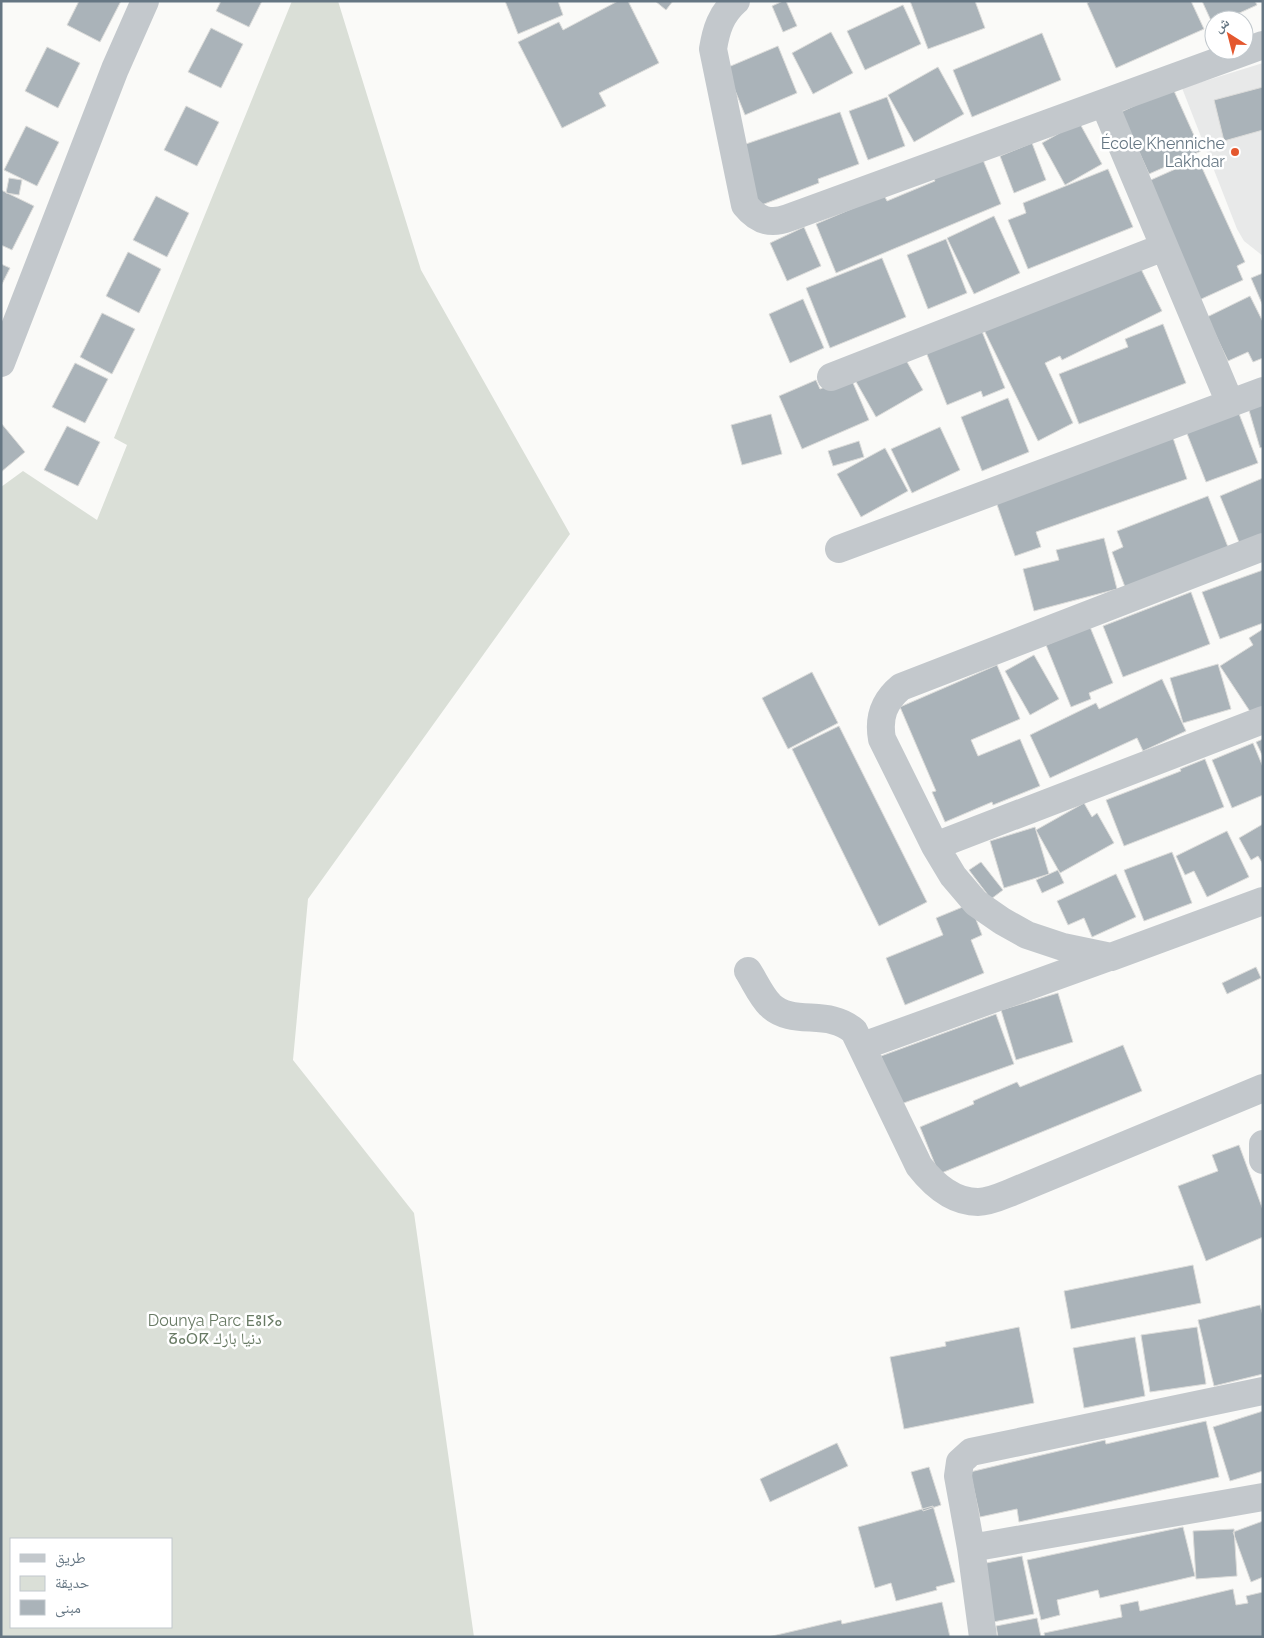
<svg xmlns="http://www.w3.org/2000/svg" width="1264" height="1638" viewBox="0 0 1264 1638" font-family="Raleway,'Noto Naskh Arabic','Noto Sans Tifinagh',sans-serif">
  <style>
    .built { fill: #e8e9e9 }
    .green { fill: #dadfd7; fill-rule: evenodd }
    .building { fill: #aab3b9; stroke: #dcdcda }
    .lines { fill: none; stroke-linecap: round; stroke-linejoin: round }
    .minor { stroke: #c3c8cc; stroke-width: 28 }
    .poi-dot { fill: #e4572e; stroke: #fff; stroke-width: 2 }
    .labels { text-anchor: middle; dominant-baseline: central; stroke-width: 5; stroke-linejoin: round; paint-order: stroke }
    .poi-label { font-size: 16px; fill: #657683; stroke: #fff; text-anchor: end }
    .park-label { font-size: 16px; fill: #687a64; stroke: #fff }
  </style>
  <rect width="100%" height="100%" fill="#fafaf8"/>
  <path class="built" d="M 1263,63 L 1263,256 L 1244,241 L 1237,229 L 1182,88 Z"/>
  <path class="green" d="M 292,1 L 338,1 L 421,270 L 570,534 L 308,899 L 293,1060 L 414,1213 L 474,1637 L 1,1637 L 1,487 L 23,471 L 97,520 L 127,445 L 114,438 ZM 11,1539 L 171,1539 L 171,1627 L 11,1627 Z"/>
  <path class="building" d="M 79,1 L 121,1 L 100,42 L 67,25 Z
    M 221,1 L 262,1 L 249,27 L 216,11 Z
    M 505,1 L 558,1 L 563,15 L 518,34 Z
    M 618,1 L 628,1 L 659,63 L 599,93 L 606,106 L 562,128 L 518,42 L 559,22 L 563,30 Z
    M 655,1 L 673,1 L 666,10 Z
    M 783,1 L 786,1 L 797,26 L 783,32 L 772,6 Z
    M 910,1 L 975,1 L 985,28 L 928,49 Z
    M 1091,1 L 1191,1 L 1204,29 L 1116,68 L 1087,3 Z
    M 1202,1 L 1255,1 L 1257,5 L 1224,20 L 1214,20 L 1213,25 Z
    M 903,5 L 921,44 L 865,70 L 847,31 Z
    M 211,28 L 243,44 L 221,88 L 188,72 Z
    M 831,32 L 853,73 L 813,94 L 792,53 Z
    M 1042,33 L 1061,80 L 972,117 L 953,70 Z
    M 778,46 L 797,93 L 745,115 L 726,68 Z
    M 47,47 L 80,63 L 58,108 L 25,91 Z
    M 938,67 L 964,114 L 914,142 L 888,95 Z
    M 1170,82 L 1201,151 L 1149,174 L 1121,112 L 1136,105 Z
    M 1263,87 L 1263,130 L 1224,141 L 1214,100 Z
    M 887,97 L 905,146 L 868,160 L 849,111 Z
    M 186,106 L 219,122 L 197,166 L 164,150 Z
    M 840,112 L 859,164 L 818,179 L 819,183 L 759,206 L 737,147 Z
    M 1079,122 L 1102,164 L 1065,185 L 1042,143 Z
    M 26,126 L 59,142 L 37,186 L 4,170 Z
    M 1032,143 L 1046,180 L 1014,193 L 1000,156 Z
    M 981,155 L 1001,204 L 836,273 L 816,224 L 884,195 L 887,201 L 935,181 L 932,175 Z
    M 1198,159 L 1245,262 L 1237,266 L 1243,280 L 1197,301 L 1144,183 Z
    M 1108,169 L 1133,227 L 1028,269 L 1008,220 L 1026,213 L 1023,203 Z
    M 9,178 L 22,180 L 19,195 L 6,193 Z
    M 1,190 L 34,206 L 12,250 L 1,245 Z
    M 156,196 L 189,213 L 167,257 L 133,240 Z
    M 994,216 L 1020,273 L 974,294 L 947,238 Z
    M 804,227 L 821,266 L 787,281 L 770,243 Z
    M 946,239 L 967,293 L 928,309 L 907,255 Z
    M 128,252 L 161,269 L 139,313 L 106,296 Z
    M 882,258 L 906,317 L 830,348 L 806,288 Z
    M 1137,261 L 1162,311 L 1062,360 L 1060,356 L 1045,363 L 1073,423 L 1038,441 L 983,328 Z
    M 1,264 L 10,268 L 1,286 Z
    M 1263,273 L 1263,306 L 1251,278 Z
    M 1250,296 L 1263,322 L 1263,358 L 1253,362 L 1248,352 L 1228,361 L 1207,317 Z
    M 803,299 L 824,348 L 790,363 L 769,314 Z
    M 102,313 L 135,329 L 112,374 L 80,357 Z
    M 979,324 L 1005,388 L 983,397 L 981,391 L 947,405 L 924,347 Z
    M 1163,324 L 1186,383 L 1079,424 L 1059,374 L 1128,347 L 1125,339 Z
    M 902,353 L 923,390 L 876,417 L 855,380 Z
    M 75,363 L 108,379 L 85,423 L 52,407 Z
    M 850,376 L 869,420 L 802,449 L 779,396 L 816,380 L 820,389 Z
    M 1263,396 L 1263,447 L 1260,448 L 1246,400 Z
    M 1008,398 L 1029,452 L 982,471 L 961,417 Z
    M 1236,406 L 1258,463 L 1206,482 L 1184,426 Z
    M 771,414 L 782,454 L 742,465 L 731,425 Z
    M 1,423 L 25,452 L 1,472 Z
    M 67,426 L 100,442 L 78,486 L 44,470 Z
    M 940,427 L 960,470 L 912,493 L 891,449 Z
    M 1172,435 L 1187,479 L 1036,532 L 1041,547 L 1015,556 L 994,496 Z
    M 859,441 L 864,457 L 833,466 L 828,451 Z
    M 885,448 L 908,491 L 861,517 L 837,474 Z
    M 1263,478 L 1263,539 L 1241,547 L 1220,496 Z
    M 1208,496 L 1228,547 L 1125,587 L 1112,552 L 1123,547 L 1117,531 Z
    M 1104,538 L 1117,589 L 1034,611 L 1023,569 L 1059,560 L 1056,550 Z
    M 1263,570 L 1263,623 L 1220,639 L 1202,592 Z
    M 1191,592 L 1210,644 L 1123,677 L 1103,626 Z
    M 1090,627 L 1113,683 L 1089,693 L 1091,699 L 1071,707 L 1046,645 Z
    M 1263,629 L 1263,709 L 1253,716 L 1220,666 L 1253,645 L 1249,638 Z
    M 1034,655 L 1059,699 L 1030,715 L 1005,671 Z
    M 1218,664 L 1231,709 L 1183,723 L 1170,678 Z
    M 997,665 L 1020,719 L 971,740 L 978,756 L 1020,739 L 1040,786 L 993,805 L 992,802 L 945,822 L 932,792 L 936,791 L 900,707 Z
    M 812,672 L 838,723 L 788,749 L 762,698 Z
    M 1162,679 L 1186,731 L 1143,751 L 1137,738 L 1050,778 L 1030,735 L 1096,703 L 1099,709 Z
    M 839,726 L 927,902 L 879,926 L 792,749 Z
    M 1263,739 L 1263,757 L 1256,742 Z
    M 1253,743 L 1263,767 L 1263,795 L 1232,808 L 1212,760 Z
    M 1205,759 L 1224,807 L 1124,846 L 1106,800 L 1181,771 L 1180,769 Z
    M 1084,803 L 1092,817 L 1097,813 L 1114,843 L 1060,873 L 1036,830 Z
    M 1263,824 L 1263,864 L 1258,856 L 1251,860 L 1239,838 Z
    M 1035,827 L 1049,874 L 1004,888 L 990,841 Z
    M 1227,831 L 1249,877 L 1207,897 L 1194,871 L 1185,875 L 1176,856 Z
    M 1172,852 L 1192,903 L 1144,921 L 1124,870 Z
    M 981,862 L 1003,890 L 991,899 L 969,870 Z
    M 1058,870 L 1064,883 L 1042,893 L 1036,880 Z
    M 1116,874 L 1136,917 L 1092,937 L 1084,918 L 1068,925 L 1057,901 Z
    M 970,904 L 982,935 L 971,940 L 984,973 L 905,1005 L 886,958 L 943,935 L 936,918 Z
    M 1256,967 L 1261,978 L 1227,994 L 1222,983 Z
    M 1058,993 L 1073,1042 L 1016,1060 L 1001,1010 Z
    M 996,1014 L 1014,1064 L 898,1105 L 881,1056 Z
    M 1123,1045 L 1142,1091 L 939,1174 L 920,1127 L 974,1104 L 973,1101 L 1017,1082 L 1020,1087 Z
    M 1239,1145 L 1263,1210 L 1263,1237 L 1206,1261 L 1178,1186 L 1218,1171 L 1212,1155 Z
    M 1193,1265 L 1201,1303 L 1071,1329 L 1064,1291 Z
    M 1260,1305 L 1263,1316 L 1263,1374 L 1214,1386 L 1198,1320 Z
    M 1019,1327 L 1034,1403 L 904,1429 L 890,1357 L 946,1346 L 945,1342 Z
    M 1197,1327 L 1206,1384 L 1150,1392 L 1141,1335 Z
    M 1135,1337 L 1145,1396 L 1084,1408 L 1073,1348 Z
    M 1263,1411 L 1263,1471 L 1230,1481 L 1213,1427 Z
    M 1206,1421 L 1219,1477 L 1019,1522 L 1017,1509 L 980,1517 L 970,1472 L 1105,1440 L 1106,1444 Z
    M 837,1443 L 848,1466 L 770,1502 L 760,1479 Z
    M 929,1467 L 941,1505 L 923,1511 L 911,1472 Z
    M 933,1506 L 955,1582 L 936,1587 L 937,1590 L 896,1601 L 891,1583 L 875,1588 L 858,1527 Z
    M 1263,1521 L 1263,1577 L 1251,1582 L 1233,1532 Z
    M 1183,1527 L 1195,1576 L 1100,1598 L 1098,1590 L 1057,1600 L 1060,1615 L 1041,1620 L 1027,1560 Z
    M 1234,1529 L 1237,1576 L 1196,1579 L 1193,1531 Z
    M 1022,1556 L 1034,1614 L 988,1623 L 976,1565 Z
    M 1233,1589 L 1236,1605 L 1248,1603 L 1246,1596 L 1263,1592 L 1263,1637 L 1045,1637 L 1044,1633 L 1122,1617 L 1120,1605 L 1138,1601 L 1140,1611 Z
    M 942,1602 L 950,1637 L 768,1637 L 841,1620 L 842,1624 Z
    M 1037,1618 L 1041,1637 L 998,1637 L 996,1626 Z"/>
  <g class="lines">
    <path class="minor" d="M 736,1 C 721,14 716,30 713,49 L 745,205 C 757,220 770,225 788,218 L 1263,45
      M 1104,103 L 1230,403
      M 1,363 L 115,69 L 145,1
      M 831,377 L 1164,247
      M 1263,547 L 901,687 C 884,701 878,717 882,739 L 935,846 L 953,876 L 976,903 L 1002,921 L 1027,935 L 1063,947 L 1111,957 L 1263,901
      M 839,549 L 1263,391
      M 935,846 L 1263,720
      M 748,971 C 755,982 761,996 770,1005 C 793,1027 828,1008 854,1031 L 919,1166 C 933,1184 953,1202 978,1202 C 989,1202 1002,1196 1012,1192 L 1263,1088
      M 863,1046 L 1109,957
      M 1263,1144 L 1263,1160
      M 971,1548 L 1263,1497
      M 983,1637 L 971,1548 L 958,1476 L 960,1462 L 971,1452 L 1263,1391"/>
  </g>
  <circle class="poi-dot" cx="1235" cy="152" r="5"/>
  <g class="labels">
    <g class="poi-label">
      <text x="1225" y="143">École Khenniche<tspan x="1225" dy="18">Lakhdar</tspan></text>
    </g>
    <g class="park-label">
      <text x="215" y="1320">Dounya Parc ⴹⵓⵏⵢⴰ<tspan x="215" dy="18">ⵒⴰⵔⴽ دنيا بارك</tspan></text>
    </g>
  </g>
  <rect width="1264" height="1638" fill="none" stroke="#657683" stroke-width="5"/>
  <rect x="10" y="1538" width="162" height="90" fill="#ffffff" stroke="#c1c8cd"/>
  <rect x="20" y="1554" width="25" height="8" fill="#c3c8cc" stroke="#c1c8cd"/>
  <text x="55" y="1563" font-size="15" fill="#657683">طريق</text>
  <rect x="20" y="1576" width="25" height="15" fill="#dadfd7" stroke="#c1c8cd"/>
  <text x="55" y="1588" font-size="15" fill="#657683">حديقة</text>
  <rect x="20" y="1600" width="25" height="15" fill="#aab3b9" stroke="#c1c8cd"/>
  <text x="55" y="1613" font-size="15" fill="#657683">مبنى</text>
  <g transform="translate(1229 35) rotate(324)"><circle r="24" fill="#ffffff" stroke="#c1c8cd"/>
  <path d="M0-4L9 19L0 12L-9 19Z" fill="#e4572e"/>
  <text y="-8" font-size="14" font-weight="bold" text-anchor="middle" fill="#657683">ش</text>
  </g>
</svg>
